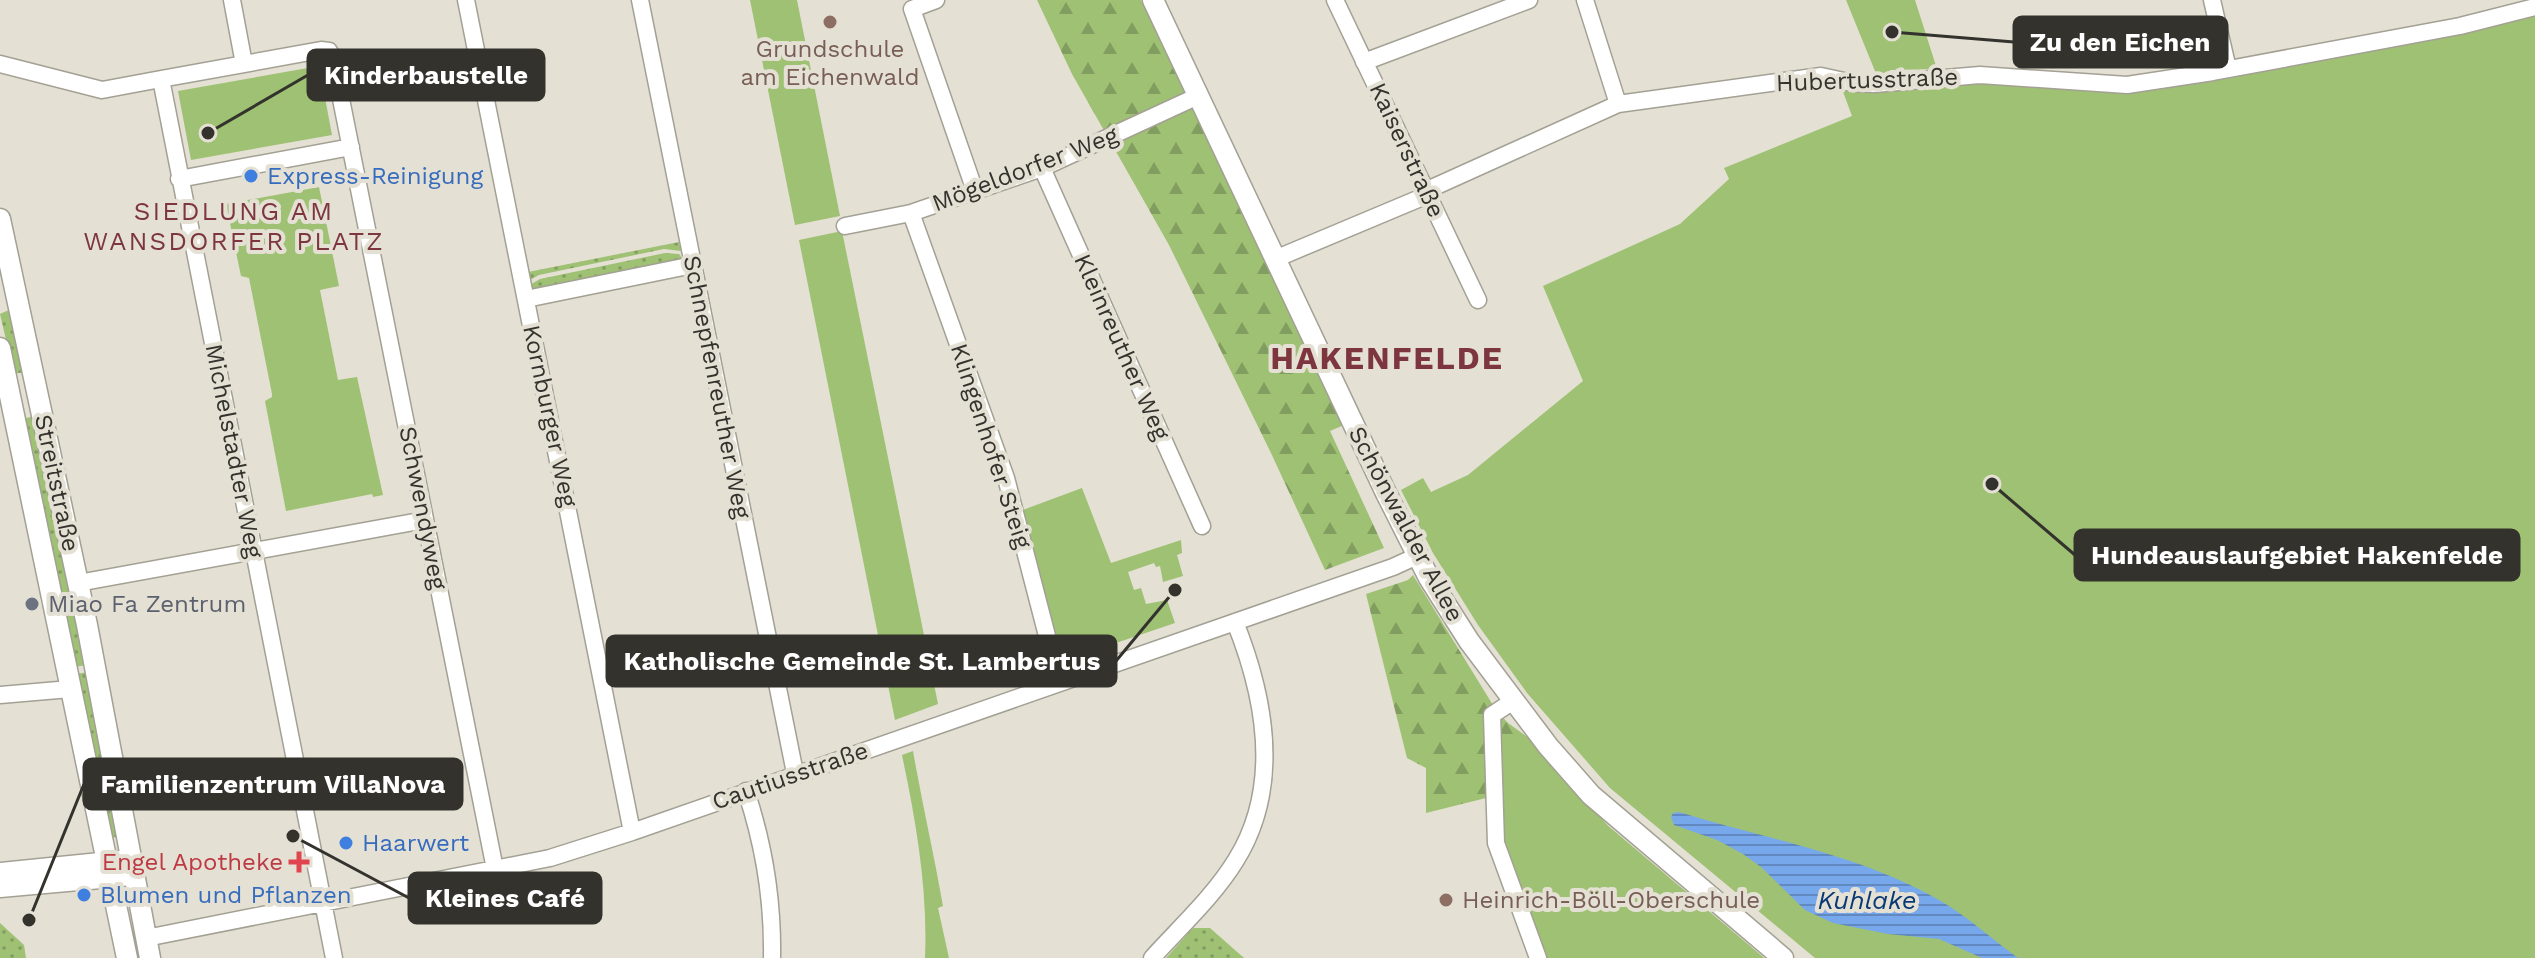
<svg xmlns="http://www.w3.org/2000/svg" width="2535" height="958" viewBox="0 0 2535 958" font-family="'Work Sans',sans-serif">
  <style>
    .grass { fill: url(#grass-dots) }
    .forest { fill: url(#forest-firs) }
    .green { fill: #9ec173 }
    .water { fill: url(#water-rules) }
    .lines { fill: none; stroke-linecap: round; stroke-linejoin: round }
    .minor-casing { stroke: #a3a094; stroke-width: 19 }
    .major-casing { stroke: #a3a094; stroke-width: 23 }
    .minor { stroke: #fff; stroke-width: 16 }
    .major { stroke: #fff; stroke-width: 20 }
    .education-dot { fill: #8d6e63; stroke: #e4e0d4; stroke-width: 3 }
    .shop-dot { fill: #3f7fe0; stroke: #e4e0d4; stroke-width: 3 }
    .worship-dot { fill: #6b7280; stroke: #e4e0d4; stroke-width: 3 }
    .health-dot { fill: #e0444e; stroke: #e4e0d4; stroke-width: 3 }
    .labels { text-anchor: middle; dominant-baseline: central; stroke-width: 8; stroke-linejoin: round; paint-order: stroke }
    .education-label { font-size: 24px; fill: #785e54; stroke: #e4e0d4 }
    .street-label { font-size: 24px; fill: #33322d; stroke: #e4e0d4 }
    .shop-label { font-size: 24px; fill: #366cbe; stroke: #e4e0d4; text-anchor: start }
    .worship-label { font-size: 24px; fill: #5b616d; stroke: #e4e0d4; text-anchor: start }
    .health-label { font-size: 24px; fill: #be3a42; stroke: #e4e0d4; text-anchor: end }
    .neighbourhood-label { font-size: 26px; letter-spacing: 2px; fill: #7e363e; stroke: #e4e0d4 }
    .water-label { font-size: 26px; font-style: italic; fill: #0a3a76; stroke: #e4e0d4 }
    .district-label { font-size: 32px; font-weight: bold; letter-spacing: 2px; fill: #7e363e; stroke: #e4e0d4 }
    .leader { fill: none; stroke: #33322d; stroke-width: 3 }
    .callout-dot { fill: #33322d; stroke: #e4e0d4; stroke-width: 3 }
    .callout { fill: #33322d; stroke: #33322d; stroke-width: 3 }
    .callout-label { font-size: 26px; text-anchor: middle; font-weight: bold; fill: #fff }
  </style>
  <defs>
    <pattern id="grass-dots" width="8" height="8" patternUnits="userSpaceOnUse" patternTransform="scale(2)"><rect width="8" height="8" fill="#9ec173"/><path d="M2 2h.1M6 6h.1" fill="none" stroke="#819d5f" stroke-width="1.8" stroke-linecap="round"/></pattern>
    <pattern id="forest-firs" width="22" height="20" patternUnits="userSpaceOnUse" patternTransform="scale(2)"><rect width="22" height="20" fill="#9ec173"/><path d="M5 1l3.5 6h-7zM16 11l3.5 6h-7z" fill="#819d5f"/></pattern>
    <pattern id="water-rules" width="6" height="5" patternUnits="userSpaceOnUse" patternTransform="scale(2)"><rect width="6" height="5" fill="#77a8eb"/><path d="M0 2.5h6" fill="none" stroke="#6289bf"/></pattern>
  </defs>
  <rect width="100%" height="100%" fill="#e4e0d4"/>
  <path class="grass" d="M 679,242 L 681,251 L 664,249 L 539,275 L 530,280 L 528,272 Z
    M 665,253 L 679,254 L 682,258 L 676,263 L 537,293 L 528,286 L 540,279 Z
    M 9,310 L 12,311 L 24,372 L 14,374 L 0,314 Z
    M 35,416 L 86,665 L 75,667 L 22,419 Z
    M 88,672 L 120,836 L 108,839 L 76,674 Z
    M 0,923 L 24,945 L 26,958 L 0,958 Z
    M 1193,928 L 1210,928 L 1244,958 L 1166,958 Z"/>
  <path class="forest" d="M 1037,0 L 1141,0 L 1344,425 L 1330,431 L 1384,548 L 1325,570 L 1271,453 L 1169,245 L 1072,74 Z
    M 1413,575 L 1496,710 L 1508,723 L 1526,736 L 1608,826 L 1764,958 L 1488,832 L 1486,798 L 1426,813 L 1426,768 L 1407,758 L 1366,594 L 1408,580 Z"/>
  <path class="green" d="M 750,0 L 797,0 L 840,216 L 795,225 Z
    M 1846,0 L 1915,0 L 1937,69 L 1891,70 L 1877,76 Z
    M 2535,13 L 2535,958 L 1815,958 L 1610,788 L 1527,693 L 1478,625 L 1433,553 L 1401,490 L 1423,478 L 1431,492 L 1468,475 L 1583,381 L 1543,286 L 1680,224 L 1729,179 L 1724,168 L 1852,116 L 1842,89 L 1954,82 L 2026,82 L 2115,93 L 2224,76 Z
    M 319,66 L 332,135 L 191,160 L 178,91 Z
    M 319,187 L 339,286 L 320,290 L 338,380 L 357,377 L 383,495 L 373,497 L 372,494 L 286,511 L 265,401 L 272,397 L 272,394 L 249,278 L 241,276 L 226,204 Z
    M 842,231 L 938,704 L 895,720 L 799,240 Z
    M 1082,488 L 1111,563 L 1181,540 L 1182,553 L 1177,555 L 1183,576 L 1163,582 L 1160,566 L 1156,567 L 1154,563 L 1128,572 L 1134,590 L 1141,588 L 1146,604 L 1167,600 L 1175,623 L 1060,662 L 1020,511 Z
    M 1526,736 L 1608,826 L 1764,958 L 1544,958 L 1502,842 L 1499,745 Z
    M 913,751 C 922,803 934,854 943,906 L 938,908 L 949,958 L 925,958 C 928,889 916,822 902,755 Z"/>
  <path class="water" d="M 1679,812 C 1766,839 1859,854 1939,900 C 1967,916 1992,939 2018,958 L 1982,958 L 1939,939 L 1888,934 L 1833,923 L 1805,910 L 1761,867 L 1743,854 L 1717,840 L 1674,825 L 1671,817 L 1673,813 Z"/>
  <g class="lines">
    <defs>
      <path id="minor" d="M 232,0 L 244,64
        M 466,0 L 632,832
        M 640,0 L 795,773
        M 936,0 L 912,9 L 975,191
        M 1335,0 L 1478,300
        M 1585,0 L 1618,104
        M 2212,0 L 2228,69
        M 1364,62 L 1529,0
        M 0,64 L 102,90 L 161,79
        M 1042,168 L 1202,526
        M 179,179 L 351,147
        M 911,213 L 1006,478 L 1059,682
        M 845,226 L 911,213 L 1042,168 L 1198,96
        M 1275,259 L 1418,199 L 1434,187 L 1618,104 L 1821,76 L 1853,83 L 1874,84 L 1980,75 L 2127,85 L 2213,72 L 2460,26 L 2535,7
        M 526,299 L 693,265
        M 78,583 L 425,520
        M 0,695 L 70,689
        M 1513,701 L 1492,715 L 1496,843 L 1538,958
        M 746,791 C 764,845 773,901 772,958
        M 146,938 L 550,858 L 632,832 L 1393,567 L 1417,556
        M 334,958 L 161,79 L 321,50 L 329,51 L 333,59 L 495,869
        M 1152,958 C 1180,927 1214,896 1236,860 C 1282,786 1265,697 1235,622"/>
      <path id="major" d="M 1153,0 L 1386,493 L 1429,578 L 1469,641 L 1548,746 L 1591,795 L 1783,958
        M 0,219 L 87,625 L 150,958
        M 0,348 L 127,958
        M 0,873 L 120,861
        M 0,887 L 123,876"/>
    </defs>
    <use href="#minor" class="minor-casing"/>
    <use href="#major" class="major-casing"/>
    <use href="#minor" class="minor"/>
    <use href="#major" class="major"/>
  </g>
  <g class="education-dot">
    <circle cx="830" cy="22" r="8"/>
    <circle cx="1446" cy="900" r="8"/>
  </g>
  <g class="shop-dot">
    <circle cx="251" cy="176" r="8"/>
    <circle cx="346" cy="843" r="8"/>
    <circle cx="84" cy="895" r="8"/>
  </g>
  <circle class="worship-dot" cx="32" cy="604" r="8"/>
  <path class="health-dot" d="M295 850h8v8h8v8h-8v8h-8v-8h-8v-8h8z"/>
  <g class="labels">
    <g class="education-label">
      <text x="830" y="49">Grundschule<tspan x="830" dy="28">am Eichenwald</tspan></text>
      <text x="1462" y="900" text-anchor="start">Heinrich-Böll-Oberschule</text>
    </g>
    <g class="street-label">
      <text transform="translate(1867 80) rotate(-2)">Hubertusstraße</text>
      <text transform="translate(1407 150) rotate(65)">Kaiserstraße</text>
      <text transform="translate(1025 169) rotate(-21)">Mögeldorfer Weg</text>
      <text transform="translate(1122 347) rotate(66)">Kleinreuther Weg</text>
      <text transform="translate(717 387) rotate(79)">Schnepfenreuther Weg</text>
      <text transform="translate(550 416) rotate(78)">Kornburger Weg</text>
      <text transform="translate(991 446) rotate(72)">Klingenhofer Steig</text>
      <text transform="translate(234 451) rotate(79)">Michelstadter Weg</text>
      <text transform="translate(57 483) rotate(78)">Streitstraße</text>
      <text transform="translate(423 508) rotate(79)">Schwendyweg</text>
      <text transform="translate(1406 524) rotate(62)">Schönwalder Allee</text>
      <text transform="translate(790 776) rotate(-19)">Cautiusstraße</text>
    </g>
    <g class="shop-label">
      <text x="267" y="176">Express-Reinigung</text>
      <text x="362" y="843">Haarwert</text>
      <text x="100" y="895">Blumen und Pflanzen</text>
    </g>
    <g class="worship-label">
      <text x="48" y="604">Miao Fa Zentrum</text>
    </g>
    <g class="health-label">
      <text x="283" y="862">Engel Apotheke</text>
    </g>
    <g class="neighbourhood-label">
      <text x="234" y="211">SIEDLUNG AM<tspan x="234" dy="30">WANSDORFER PLATZ</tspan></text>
    </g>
    <g class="water-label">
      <text x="1867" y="900">Kuhlake</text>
    </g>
    <g class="district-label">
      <text x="1387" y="358">HAKENFELDE</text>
    </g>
  </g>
  <path class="leader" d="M1892 32L2014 42M208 133L308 75M1992 484L2075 555M1175 590L1116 661M29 920L84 784M293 836L409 898"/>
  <g class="callout-dot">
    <circle cx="1892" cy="32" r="8"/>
    <circle cx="208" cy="133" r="8"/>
    <circle cx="1992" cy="484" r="8"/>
    <circle cx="1175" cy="590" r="8"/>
    <circle cx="29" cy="920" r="8"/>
    <circle cx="293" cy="836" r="8"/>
  </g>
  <g class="callout">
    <rect x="2014" y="17" width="213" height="50" rx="8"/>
    <rect x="308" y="50" width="236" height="50" rx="8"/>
    <rect x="2075" y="530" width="444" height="50" rx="8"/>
    <rect x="607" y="636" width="509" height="50" rx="8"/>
    <rect x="84" y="759" width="378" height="50" rx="8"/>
    <rect x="409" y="873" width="192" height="50" rx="8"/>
  </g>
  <g class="callout-label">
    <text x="2120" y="51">Zu den Eichen</text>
    <text x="426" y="84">Kinderbaustelle</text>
    <text x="2297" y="564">Hundeauslaufgebiet Hakenfelde</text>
    <text x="862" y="670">Katholische Gemeinde St. Lambertus</text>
    <text x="273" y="793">Familienzentrum VillaNova</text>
    <text x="505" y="907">Kleines Café</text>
  </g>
</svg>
